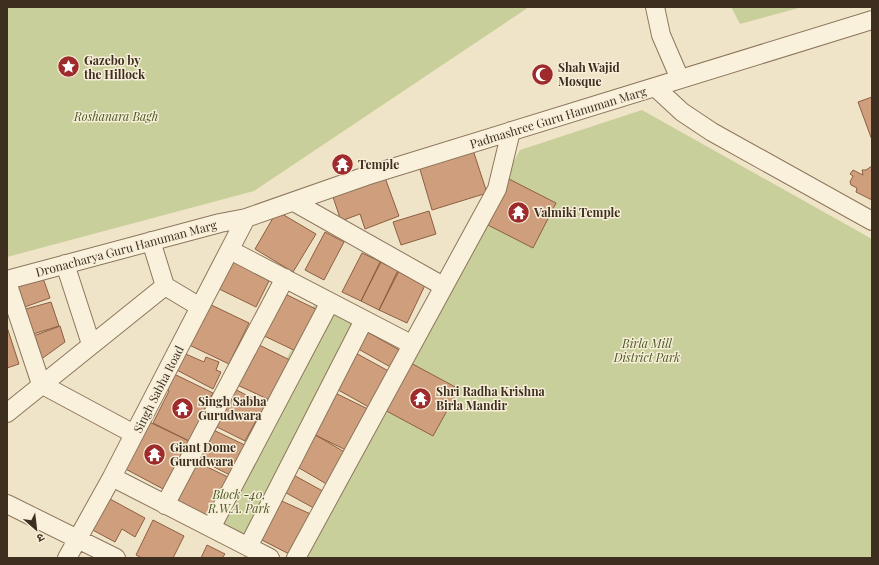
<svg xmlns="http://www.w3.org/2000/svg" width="879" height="565" viewBox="0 0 879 565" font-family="'Playfair Display','Noto Sans Devanagari',serif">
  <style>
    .green { fill: #c9cf9b }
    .building { fill: #cf9f7d; stroke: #8d5f41 }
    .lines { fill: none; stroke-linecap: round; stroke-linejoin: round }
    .minor-casing { stroke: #8d765c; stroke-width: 20 }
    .minor { stroke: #faf1dc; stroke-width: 18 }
    .labels { text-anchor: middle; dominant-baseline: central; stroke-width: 3; stroke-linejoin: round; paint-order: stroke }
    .poi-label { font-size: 12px; font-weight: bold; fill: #3d2e20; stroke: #f7eed8; text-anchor: start }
    .park-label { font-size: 12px; font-style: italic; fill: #4d5a26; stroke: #f7eed8 }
    .street-label { font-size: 12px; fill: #3d2e20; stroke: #f7eed8 }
  </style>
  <rect width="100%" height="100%" fill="#f0e4c8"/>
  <path class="green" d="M 7,7 L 529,7 L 254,191 L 7,257 Z
    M 731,7 L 802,7 L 740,24 Z
    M 642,110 L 872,239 L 872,558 L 296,558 L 520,150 Z
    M 314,305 L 354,324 L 247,536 L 207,516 Z"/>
  <path class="building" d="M 872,97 L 872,140 L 858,102 Z
    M 473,150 L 487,193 L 432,210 L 419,166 Z
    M 872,166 L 872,200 L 856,192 L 857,188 L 851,185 L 850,182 L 853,176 L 850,174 L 853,170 L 863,175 L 862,170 L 866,170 Z
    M 384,175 L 399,216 L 365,229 L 360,214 L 341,221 L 332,194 Z
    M 505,177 L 556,203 L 533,248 L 482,222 Z
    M 277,211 L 316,234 L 293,272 L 255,249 Z
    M 429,211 L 436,234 L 401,245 L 393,222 Z
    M 325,232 L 344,242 L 324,280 L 305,270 Z
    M 362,253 L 381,262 L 361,301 L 342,292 Z
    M 228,256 L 271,277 L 256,307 L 213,286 Z
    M 380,262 L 399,271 L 379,310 L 361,301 Z
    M 399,268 L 427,281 L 407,323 L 379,310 Z
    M 43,278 L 50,298 L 22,308 L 15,288 Z
    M 279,291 L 322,312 L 302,354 L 258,333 Z
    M 51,302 L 59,326 L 30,335 L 22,310 Z
    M 205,302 L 249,323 L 229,364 L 185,343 Z
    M 60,326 L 65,342 L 40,360 L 28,338 Z
    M 7,327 L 19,364 L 7,368 Z
    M 362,329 L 403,352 L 394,369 L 353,346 Z
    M 253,342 L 296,363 L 274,402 L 233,383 Z
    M 179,351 L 204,362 L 206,357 L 219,362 L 216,370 L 221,372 L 213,389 L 171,367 Z
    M 352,351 L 394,374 L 374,410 L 333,387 Z
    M 407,361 L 459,389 L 433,436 L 381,408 Z
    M 172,373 L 213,393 L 189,441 L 153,423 L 169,391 L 164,388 Z
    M 229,386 L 271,408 L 265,420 L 258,417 L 245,441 L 209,423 Z
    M 329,390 L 372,411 L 352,453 L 309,432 Z
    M 145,420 L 189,441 L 165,490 L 120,466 Z
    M 207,427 L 249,447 L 234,477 L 192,456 Z
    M 312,433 L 348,454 L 330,486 L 294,465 Z
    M 191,459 L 234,480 L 212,521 L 171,501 Z
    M 288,472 L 330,495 L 321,512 L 279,489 Z
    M 275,498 L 315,516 L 295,557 L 256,537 Z
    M 110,499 L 145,518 L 135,537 L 122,529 L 115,542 L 87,527 L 94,514 L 100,517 Z
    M 153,520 L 184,536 L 173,558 L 142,558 L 136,555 Z
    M 207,545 L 225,554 L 222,558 L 201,558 Z"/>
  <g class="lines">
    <defs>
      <path id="minor" d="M 655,7 L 661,35 L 680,79
        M 655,87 L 682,112 L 712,132 L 872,221
        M 294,202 L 443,286
        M 151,241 L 165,286 L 200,307
        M 230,250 L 411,344
        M 65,264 L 91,344
        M 7,280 L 220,223 L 246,218 L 366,176 L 872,20
        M 7,282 L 41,384 L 134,434
        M 7,413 L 165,286
        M 112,477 L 270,558
        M 7,504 L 116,558
        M 165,505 L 285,278
        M 211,528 L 330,302
        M 248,547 L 364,320
        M 67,558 L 112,477 L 246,218
        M 296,558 L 497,189 L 511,131"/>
    </defs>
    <use href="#minor" class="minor-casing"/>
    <use href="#minor" class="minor"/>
  </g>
  <defs>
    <symbol id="sight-disc" viewBox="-11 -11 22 22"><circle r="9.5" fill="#9e2a2b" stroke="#f7eed8"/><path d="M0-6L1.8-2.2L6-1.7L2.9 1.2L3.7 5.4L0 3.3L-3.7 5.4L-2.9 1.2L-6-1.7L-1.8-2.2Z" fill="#fff"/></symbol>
    <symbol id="mosque-disc" viewBox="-11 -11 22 22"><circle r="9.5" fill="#9e2a2b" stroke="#f7eed8"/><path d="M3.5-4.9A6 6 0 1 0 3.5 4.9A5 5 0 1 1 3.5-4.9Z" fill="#fff"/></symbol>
    <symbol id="temple-disc" viewBox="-11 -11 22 22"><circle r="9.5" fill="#9e2a2b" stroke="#f7eed8"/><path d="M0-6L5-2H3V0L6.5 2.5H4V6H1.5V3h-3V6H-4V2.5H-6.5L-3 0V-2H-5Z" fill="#fff"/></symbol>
  </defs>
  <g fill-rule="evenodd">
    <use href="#sight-disc" x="56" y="54" width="25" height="25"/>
    <use href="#mosque-disc" x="530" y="62" width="25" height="25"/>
    <use href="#temple-disc" x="330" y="152" width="25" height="25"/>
    <use href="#temple-disc" x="506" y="200" width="25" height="25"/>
    <use href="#temple-disc" x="408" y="386" width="25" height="25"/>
    <use href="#temple-disc" x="170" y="396" width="25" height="25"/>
    <use href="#temple-disc" x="142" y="442" width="25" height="25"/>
  </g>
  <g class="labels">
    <g class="poi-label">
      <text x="84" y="60">Gazebo by<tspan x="84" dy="14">the Hillock</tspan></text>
      <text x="558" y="67">Shah Wajid<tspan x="558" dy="14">Mosque</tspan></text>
      <text x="358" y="164">Temple</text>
      <text x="534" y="212">Valmiki Temple</text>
      <text x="436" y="391">Shri Radha Krishna<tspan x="436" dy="14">Birla Mandir</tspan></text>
      <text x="198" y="401">Singh Sabha<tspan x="198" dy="14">Gurudwara</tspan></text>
      <text x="170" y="447">Giant Dome<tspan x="170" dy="14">Gurudwara</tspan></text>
    </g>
    <g class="park-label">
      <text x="116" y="116">Roshanara Bagh</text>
      <text x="647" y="343">Birla Mill<tspan x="647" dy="14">District Park</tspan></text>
      <text x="239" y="494">Block -40,<tspan x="239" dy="14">R.W.A. Park</tspan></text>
    </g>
    <g class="street-label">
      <text transform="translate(558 117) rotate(-17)">Padmashree Guru Hanuman Marg</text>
      <text transform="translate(126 248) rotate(-15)">Dronacharya Guru Hanuman Marg</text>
      <text transform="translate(158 389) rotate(-63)">Singh Sabha Road</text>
    </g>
  </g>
  <rect width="879" height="565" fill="none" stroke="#3d2e20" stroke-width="16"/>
  <g transform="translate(36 529) rotate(152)" stroke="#f7eed8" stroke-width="3" paint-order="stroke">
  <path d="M0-3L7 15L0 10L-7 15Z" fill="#3d2e20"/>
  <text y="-6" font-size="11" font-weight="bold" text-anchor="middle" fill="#3d2e20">उ</text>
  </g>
</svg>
